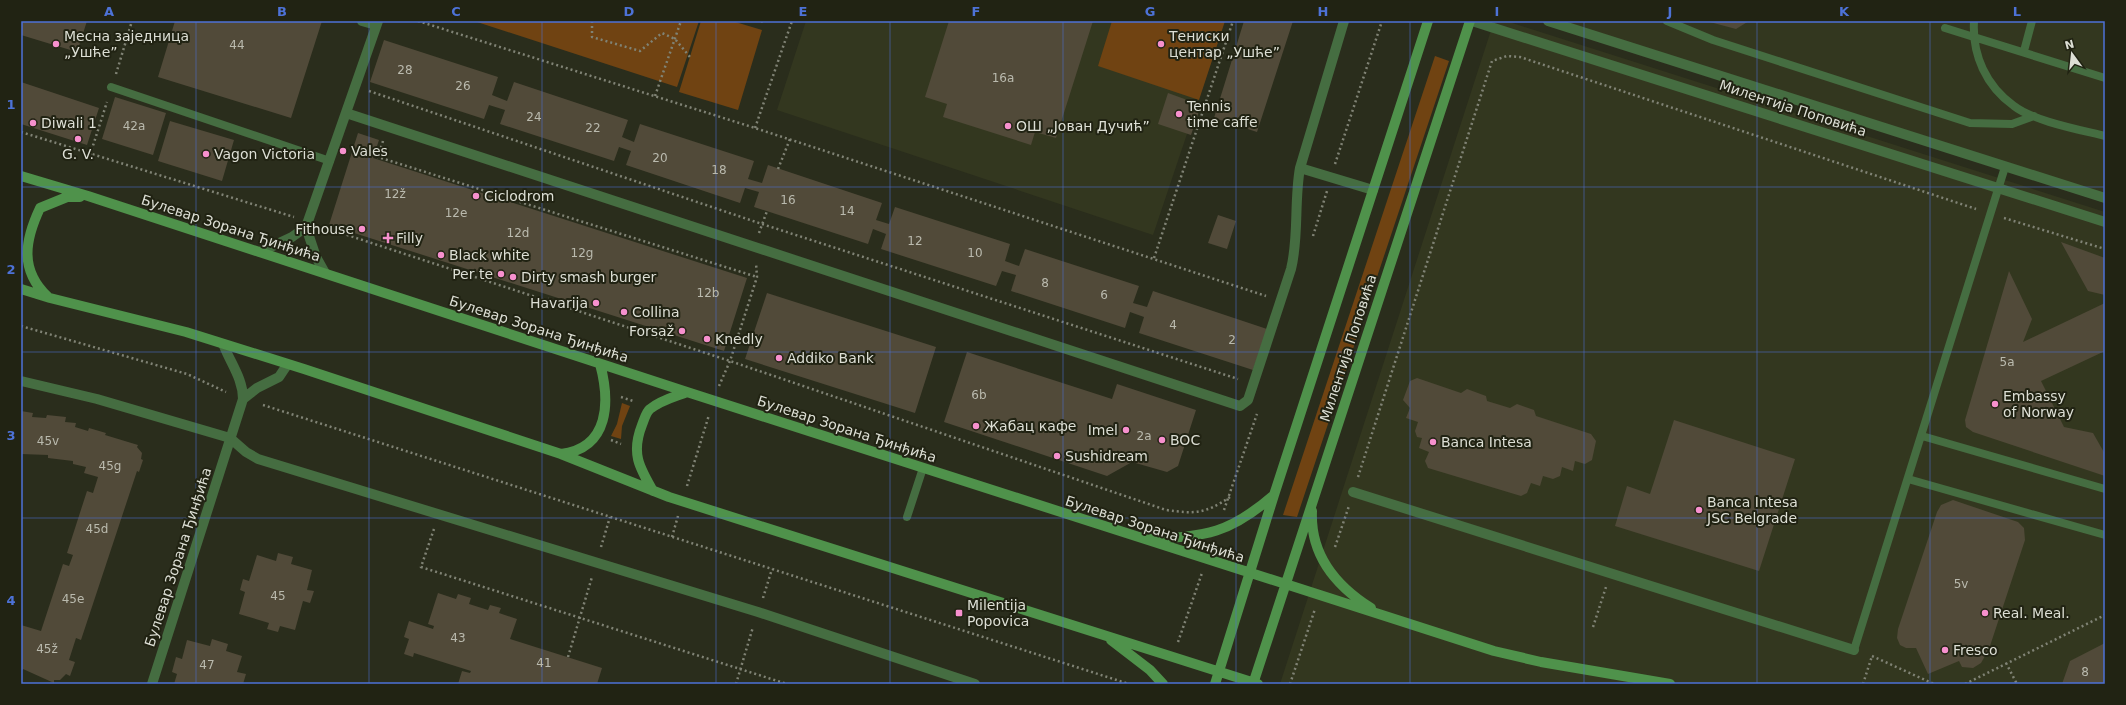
<svg xmlns="http://www.w3.org/2000/svg" width="2126" height="705" viewBox="0 0 2126 705" font-family="'DejaVu Sans',sans-serif">
  <style>
    .built { fill: #33371f }
    .green { fill: #704312 }
    .building { fill: #514a39 }
    .lines { fill: none; stroke-linecap: round; stroke-linejoin: round }
    .path { stroke: #808375; stroke-width: 2.5; stroke-dasharray: 2 3; stroke-linecap: butt }
    .lane { stroke: #456d41; stroke-width: 8 }
    .street { stroke: #456d41; stroke-width: 10 }
    .secondary { stroke: #4f924b; stroke-width: 10 }
    .grid { fill: none; stroke: #4d72d7; stroke-width: 1; stroke-opacity: 0.55 }
    .poi-dot { fill: #f790ce; stroke: #212313; stroke-width: 1.5 }
    .labels { text-anchor: middle; dominant-baseline: central; stroke-width: 4; stroke-linejoin: round; paint-order: stroke }
    .number-label { font-size: 12px; fill: #babaae }
    .poi-label { font-size: 14px; fill: #dddfd5; stroke: #212313; text-anchor: start }
    .street-label { font-size: 14px; fill: #dddfd5; stroke: #212313 }
    .neatline { fill: none; stroke: #4d72d7; stroke-width: 1.5 }
    .grid-label { font-size: 13px; text-anchor: middle; font-weight: bold; fill: #4d72d7 }
  </style>
  <rect width="100%" height="100%" fill="#2a2d1c"/>
  <path class="built" d="M 806,21 L 1225,21 L 1153,235 L 777,110 Z
    M 1494,21 L 1506,21 L 2105,212 L 2105,684 L 1280,684 Z
    M 1544,21 L 2105,21 L 2105,200 Z"/>
  <path class="green" d="M 474,21 L 699,21 L 677,87 Z
    M 701,21 L 732,21 L 762,30 L 738,110 L 679,92 Z
    M 1112,21 L 1225,21 L 1199,100 L 1098,66 Z
    M 1435,56 L 1449,61 L 1297,517 L 1283,515 Z
    M 622,403 L 630,406 L 622,426 L 621,439 L 611,436 L 617,424 Z"/>
  <path class="building" d="M 21,21 L 87,21 L 77,52 L 21,35 Z
    M 175,21 L 322,21 L 291,118 L 158,77 Z
    M 949,21 L 1093,21 L 1056,138 L 1035,132 L 1031,145 L 943,117 L 947,104 L 925,97 Z
    M 1244,21 L 1293,21 L 1257,132 L 1214,118 Z
    M 1706,21 L 1749,21 L 1736,29 Z
    M 384,40 L 498,77 L 492,95 L 507,101 L 514,82 L 628,120 L 622,137 L 634,142 L 640,124 L 754,161 L 748,179 L 762,183 L 768,165 L 882,203 L 876,220 L 889,224 L 895,207 L 1010,244 L 1005,261 L 1019,266 L 1025,249 L 1139,286 L 1133,303 L 1147,307 L 1153,291 L 1267,329 L 1253,370 L 1139,333 L 1144,317 L 1130,312 L 1125,328 L 1011,291 L 1016,275 L 1002,271 L 996,286 L 881,249 L 886,234 L 873,229 L 868,244 L 754,207 L 759,192 L 745,188 L 740,203 L 626,165 L 631,151 L 619,147 L 614,161 L 500,124 L 505,110 L 489,105 L 484,119 L 370,82 Z
    M 21,82 L 99,108 L 87,145 L 21,124 Z
    M 1168,93 L 1201,105 L 1191,135 L 1158,124 Z
    M 115,97 L 166,113 L 153,155 L 102,139 Z
    M 170,121 L 234,140 L 222,181 L 158,161 Z
    M 358,133 L 379,140 L 373,158 L 747,278 L 724,351 L 329,225 Z
    M 1218,215 L 1236,221 L 1227,249 L 1208,243 Z
    M 2061,242 L 2105,258 L 2105,295 L 2088,291 Z
    M 2009,271 L 2032,319 L 2023,342 L 2105,303 L 2105,351 L 2041,381 L 2064,427 L 2093,433 L 2105,454 L 2105,476 L 1973,432 L 1966,427 L 1965,420 Z
    M 767,293 L 936,347 L 915,413 L 745,359 Z
    M 967,352 L 1112,399 L 1117,384 L 1196,410 L 1178,466 L 1167,472 L 1132,462 L 1107,476 L 944,422 Z
    M 1417,378 L 1461,393 L 1467,389 L 1486,396 L 1487,401 L 1510,408 L 1517,404 L 1534,410 L 1536,416 L 1591,434 L 1596,441 L 1592,460 L 1585,464 L 1575,461 L 1573,471 L 1562,467 L 1560,476 L 1553,479 L 1543,476 L 1540,486 L 1531,483 L 1527,493 L 1521,496 L 1428,468 L 1425,461 L 1429,452 L 1419,448 L 1422,438 L 1417,437 L 1415,431 L 1418,422 L 1406,418 L 1410,408 L 1403,400 L 1410,381 Z
    M 21,411 L 33,413 L 32,417 L 46,418 L 47,415 L 66,417 L 65,422 L 76,423 L 75,427 L 88,431 L 89,428 L 106,433 L 105,435 L 138,445 L 137,447 L 142,453 L 141,459 L 143,460 L 139,472 L 137,471 L 81,640 L 76,638 L 69,660 L 75,662 L 70,676 L 66,674 L 60,680 L 54,680 L 54,683 L 23,669 L 21,672 L 21,625 L 41,631 L 63,564 L 69,566 L 73,555 L 67,553 L 87,491 L 93,493 L 98,477 L 84,473 L 86,467 L 73,464 L 73,461 L 48,458 L 48,455 L 21,454 Z
    M 1674,420 L 1795,459 L 1759,571 L 1615,526 L 1627,486 L 1650,494 Z
    M 1953,500 L 2018,522 L 2024,528 L 2025,540 L 1989,649 L 1981,663 L 1973,668 L 1962,667 L 1959,661 L 1928,674 L 1916,648 L 1906,648 L 1900,645 L 1897,638 L 1898,629 L 1937,512 L 1941,505 Z
    M 278,553 L 293,557 L 291,564 L 312,570 L 307,590 L 314,591 L 310,603 L 303,601 L 295,630 L 280,626 L 278,632 L 267,629 L 269,623 L 239,614 L 245,592 L 240,590 L 243,579 L 249,581 L 257,555 L 276,561 Z
    M 438,593 L 456,599 L 458,594 L 471,598 L 469,604 L 488,610 L 490,605 L 501,608 L 499,613 L 517,619 L 510,639 L 602,668 L 597,684 L 458,684 L 462,671 L 470,673 L 471,671 L 414,653 L 413,657 L 404,654 L 409,639 L 404,637 L 409,621 L 433,629 L 434,626 L 428,624 Z
    M 212,639 L 228,644 L 226,651 L 242,656 L 237,672 L 246,674 L 243,684 L 174,684 L 177,674 L 172,672 L 176,657 L 182,659 L 187,640 L 210,646 Z
    M 2105,643 L 2105,684 L 2062,684 L 2070,661 Z"/>
  <g class="lines">
    <path class="path" d="M 418,21 L 755,128 L 1266,296
      M 592,21 L 592,37 L 640,51 L 662,33 L 675,39 L 690,57
      M 761,21 L 763,22
      M 116,74 L 132,21
      M 369,91 L 762,224 L 1238,379
      M 655,96 L 681,21
      M 755,128 L 792,21
      M 21,132 L 294,217
      M 383,141 L 378,157 L 757,277
      M 90,155 L 107,102
      M 1335,164 L 1382,21
      M 778,169 L 790,139
      M 2004,218 L 2105,249
      M 323,227 L 730,361 L 1166,510 C 1195,514 1205,514 1230,497
      M 759,233 L 767,211
      M 1313,236 L 1327,191
      M 1154,258 L 1233,21
      M 549,300 L 550,296
      M 21,326 L 187,374 L 226,392
      M 719,386 L 730,361 L 757,277 L 756,263
      M 621,397 L 633,401
      M 263,405 L 1129,684
      M 611,440 L 621,444
      M 1358,477 L 1492,61 L 1507,56 L 1520,57 L 1976,209
      M 687,486 L 709,415
      M 1224,510 L 1257,414
      M 434,529 L 421,567 L 787,684
      M 672,537 L 678,516
      M 601,547 L 610,517
      M 1335,547 L 1349,506
      M 763,598 L 772,569
      M 1593,627 L 1606,587
      M 1178,642 L 1202,573
      M 1872,656 L 1934,684
      M 568,657 L 592,577
      M 2006,663 L 2017,684
      M 736,684 L 753,627
      M 1290,684 L 1315,609
      M 1863,684 L 1872,656
      M 1965,684 L 2105,615"/>
    <path class="lane" d="M 1667,21 L 1713,40 L 1970,123 L 2012,124 L 2034,116
      M 1974,21 C 1972,55 1986,86 2014,106 C 2033,121 2081,130 2105,136
      M 1945,28 L 2105,78
      M 2024,51 L 2032,21
      M 111,87 L 330,161
      M 1922,436 L 2105,489
      M 1908,479 L 2105,535
      M 907,517 L 923,468
      M 1854,650 L 2005,167"/>
    <path class="street" d="M 362,21 L 376,25
      M 1472,21 L 2105,222
      M 1548,21 L 2105,198
      M 346,113 L 1240,406 L 1248,400 L 1291,269 C 1299,238 1294,201 1300,168 L 1344,21
      M 1300,168 L 1373,190
      M 306,227 L 316,257 L 325,273
      M 260,252 L 292,237 L 306,227 L 378,21
      M 21,381 L 97,399 L 230,438 L 246,452 L 258,459 L 758,612 L 975,684
      M 243,399 L 257,388 L 279,377 L 287,365
      M 1353,492 L 1854,650
      M 152,684 L 243,399 C 243,379 231,364 224,346"/>
    <path class="secondary" d="M 21,176 L 88,196 L 687,392 L 1494,651 L 1541,662 L 1670,684
      M 21,289 L 50,298 L 186,332 L 304,369 L 561,454 L 669,497 L 1258,684
      M 48,297 C 19,270 25,240 40,208 L 67,197 L 80,197
      M 561,454 C 610,448 610,401 600,364
      M 653,491 C 639,467 631,453 642,425 C 644,420 646,412 650,409 C 661,400 674,397 687,392
      M 1312,511 C 1310,555 1336,586 1371,608
      M 1150,539 C 1207,536 1229,534 1274,495
      M 1111,640 L 1150,670 L 1163,684
      M 1215,684 L 1274,495 L 1428,21
      M 1253,684 L 1470,21"/>
  </g>
  <path class="grid" d="M 196,21 L 196,684M 369,21 L 369,684M 542,21 L 542,684M 716,21 L 716,684M 890,21 L 890,684M 1063,21 L 1063,684M 1236,21 L 1236,684M 1410,21 L 1410,684M 1584,21 L 1584,684M 1757,21 L 1757,684M 1930,21 L 1930,684M 21,187 L 2105,187M 21,352 L 2105,352M 21,518 L 2105,518"/>
  <g class="poi-dot">
    <circle cx="56" cy="44" r="4"/>
    <circle cx="1161" cy="44" r="4"/>
    <circle cx="1179" cy="114" r="4"/>
    <circle cx="33" cy="123" r="4"/>
    <circle cx="1008" cy="126" r="4"/>
    <circle cx="78" cy="139" r="4"/>
    <circle cx="343" cy="151" r="4"/>
    <circle cx="206" cy="154" r="4"/>
    <circle cx="476" cy="196" r="4"/>
    <circle cx="362" cy="229" r="4"/>
    <path d="M386 232h4v4h4v4h-4v4h-4v-4h-4v-4h4z"/>
    <circle cx="441" cy="255" r="4"/>
    <circle cx="501" cy="274" r="4"/>
    <circle cx="513" cy="277" r="4"/>
    <circle cx="596" cy="303" r="4"/>
    <circle cx="624" cy="312" r="4"/>
    <circle cx="682" cy="331" r="4"/>
    <circle cx="707" cy="339" r="4"/>
    <circle cx="779" cy="358" r="4"/>
    <circle cx="1995" cy="404" r="4"/>
    <circle cx="976" cy="426" r="4"/>
    <circle cx="1126" cy="430" r="4"/>
    <circle cx="1162" cy="440" r="4"/>
    <circle cx="1433" cy="442" r="4"/>
    <circle cx="1057" cy="456" r="4"/>
    <circle cx="1699" cy="510" r="4"/>
    <rect x="955" y="609" width="8" height="8" rx="2"/>
    <circle cx="1985" cy="613" r="4"/>
    <circle cx="1945" cy="650" r="4"/>
  </g>
  <g class="labels">
    <g class="number-label">
      <text x="237" y="45">44</text>
      <text x="405" y="70">28</text>
      <text x="1003" y="78">16a</text>
      <text x="463" y="86">26</text>
      <text x="534" y="117">24</text>
      <text x="134" y="126">42a</text>
      <text x="593" y="128">22</text>
      <text x="660" y="158">20</text>
      <text x="719" y="170">18</text>
      <text x="395" y="194">12ž</text>
      <text x="788" y="200">16</text>
      <text x="847" y="211">14</text>
      <text x="456" y="213">12e</text>
      <text x="518" y="233">12d</text>
      <text x="915" y="241">12</text>
      <text x="582" y="253">12g</text>
      <text x="975" y="253">10</text>
      <text x="1045" y="283">8</text>
      <text x="708" y="293">12b</text>
      <text x="1104" y="295">6</text>
      <text x="1173" y="325">4</text>
      <text x="1232" y="340">2</text>
      <text x="2007" y="362">5a</text>
      <text x="979" y="395">6b</text>
      <text x="1144" y="436">2a</text>
      <text x="48" y="441">45v</text>
      <text x="110" y="466">45g</text>
      <text x="97" y="529">45d</text>
      <text x="1961" y="584">5v</text>
      <text x="278" y="596">45</text>
      <text x="73" y="599">45e</text>
      <text x="458" y="638">43</text>
      <text x="47" y="649">45ž</text>
      <text x="544" y="663">41</text>
      <text x="207" y="665">47</text>
      <text x="2085" y="672">8</text>
    </g>
    <g class="poi-label">
      <text x="64" y="36">Месна заједница<tspan x="64" dy="16">„Ушће”</tspan></text>
      <text x="1169" y="36">Тениски<tspan x="1169" dy="16">центар „Ушће”</tspan></text>
      <text x="1187" y="106">Tennis<tspan x="1187" dy="16">time caffe</tspan></text>
      <text x="41" y="123">Diwali 1</text>
      <text x="1016" y="126">ОШ „Јован Дучић”</text>
      <text x="351" y="151">Vales</text>
      <text x="78" y="154" text-anchor="middle">G. V.</text>
      <text x="214" y="154">Vagon Victoria</text>
      <text x="484" y="196">Ciclodrom</text>
      <text x="354" y="229" text-anchor="end">Fithouse</text>
      <text x="396" y="238">Filly</text>
      <text x="449" y="255">Black white</text>
      <text x="493" y="274" text-anchor="end">Per te</text>
      <text x="521" y="277">Dirty smash burger</text>
      <text x="588" y="303" text-anchor="end">Havarija</text>
      <text x="632" y="312">Collina</text>
      <text x="674" y="331" text-anchor="end">Forsaž</text>
      <text x="715" y="339">Knedly</text>
      <text x="787" y="358">Addiko Bank</text>
      <text x="2003" y="396">Embassy<tspan x="2003" dy="16">of Norway</tspan></text>
      <text x="984" y="426">Жабац кафе</text>
      <text x="1118" y="430" text-anchor="end">Imel</text>
      <text x="1170" y="440">BOC</text>
      <text x="1441" y="442">Banca Intesa</text>
      <text x="1065" y="456">Sushidream</text>
      <text x="1707" y="502">Banca Intesa<tspan x="1707" dy="16">JSC Belgrade</tspan></text>
      <text x="967" y="605">Milentija<tspan x="967" dy="16">Popovica</tspan></text>
      <text x="1993" y="613">Real. Meal.</text>
      <text x="1953" y="650">Fresco</text>
    </g>
    <g class="street-label">
      <text transform="translate(1793 108) rotate(18)">Милентија Поповића</text>
      <text transform="translate(231 228) rotate(18)">Булевар Зорана Ђинђића</text>
      <text transform="translate(539 329) rotate(18)">Булевар Зорана Ђинђића</text>
      <text transform="translate(1348 348) rotate(-72)">Милентија Поповића</text>
      <text transform="translate(847 429) rotate(18)">Булевар Зорана Ђинђића</text>
      <text transform="translate(1155 529) rotate(18)">Булевар Зорана Ђинђића</text>
      <text transform="translate(178 557) rotate(-72)">Булевар Зорана Ђинђића</text>
    </g>
  </g>
  <rect width="2126" height="705" fill="none" stroke="#212313" stroke-width="44"/>
  <g transform="translate(2072 54) rotate(345)" stroke="#212313" stroke-width="3" paint-order="stroke">
  <path d="M0-3L7 15L0 10L-7 15Z" fill="#dddfd5"/>
  <text y="-6" font-size="11" font-weight="bold" text-anchor="middle" fill="#dddfd5">N</text>
  </g>
  <rect x="22" y="22" width="2082" height="661" class="neatline"/>
  <g class="grid-label">
    <text x="109" y="16">A</text>
    <text x="282" y="16">B</text>
    <text x="456" y="16">C</text>
    <text x="629" y="16">D</text>
    <text x="803" y="16">E</text>
    <text x="976" y="16">F</text>
    <text x="1150" y="16">G</text>
    <text x="1323" y="16">H</text>
    <text x="1497" y="16">I</text>
    <text x="1670" y="16">J</text>
    <text x="1844" y="16">K</text>
    <text x="2017" y="16">L</text>
    <text x="11" y="109">1</text>
    <text x="11" y="274">2</text>
    <text x="11" y="440">3</text>
    <text x="11" y="605">4</text>
  </g>
</svg>
